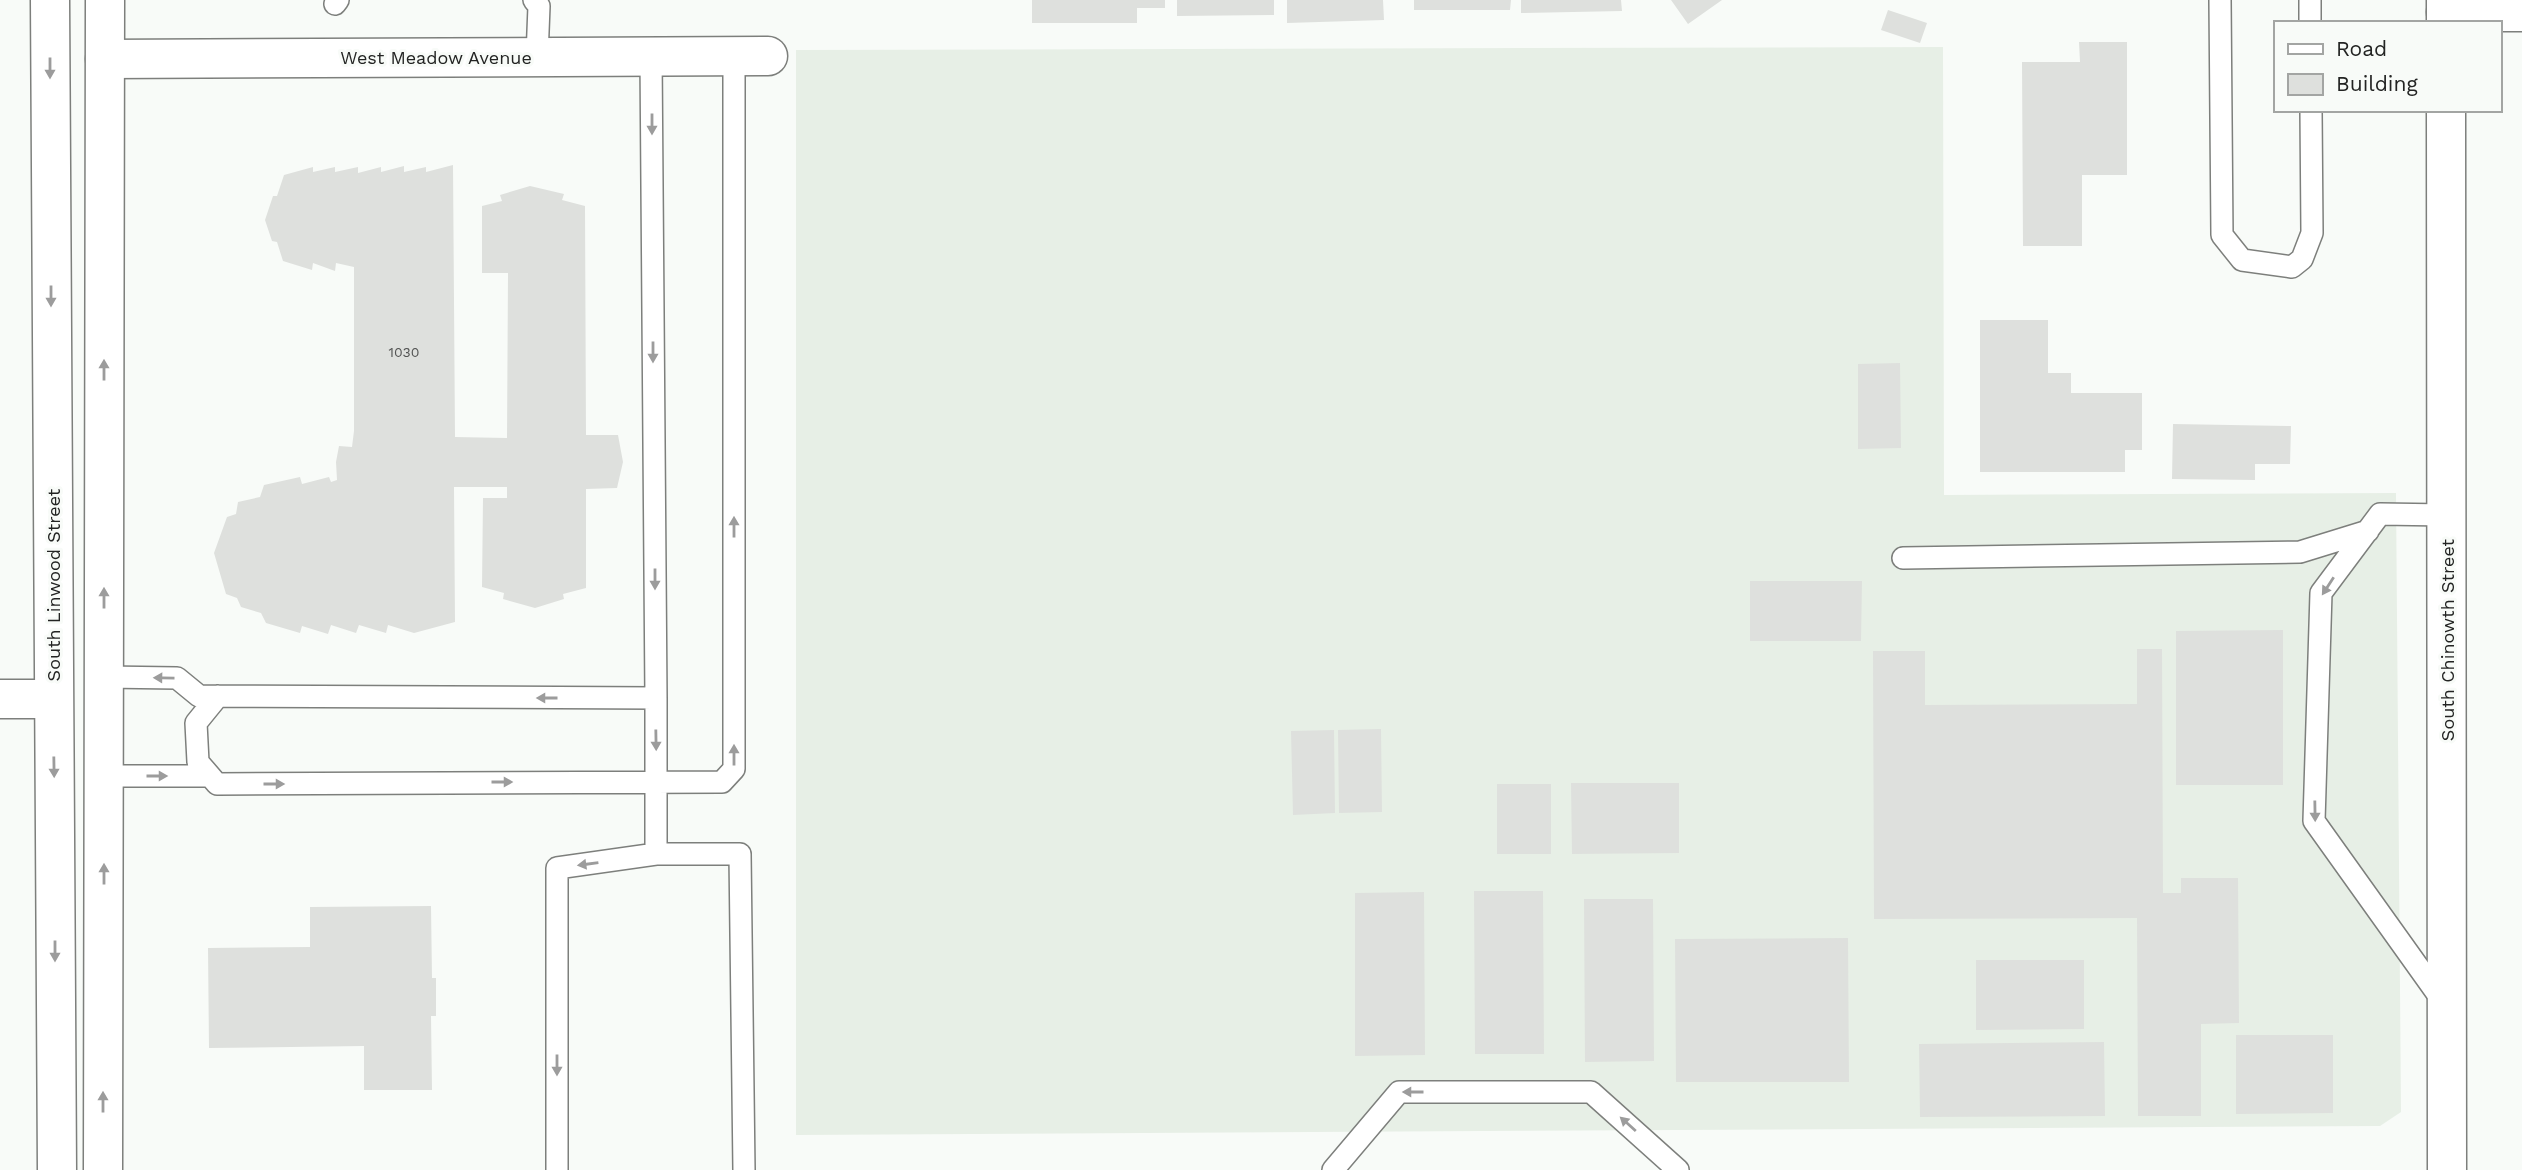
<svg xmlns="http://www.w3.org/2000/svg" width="2522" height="1170" viewBox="0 0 2522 1170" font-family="'Work Sans',sans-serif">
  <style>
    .built { fill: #e7efe6 }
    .building { fill: #dee0dd }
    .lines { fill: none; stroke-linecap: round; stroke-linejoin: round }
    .lane-casing { stroke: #7d7f7c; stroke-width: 24 }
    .street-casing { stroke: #7d7f7c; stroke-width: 41 }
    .secondary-casing { stroke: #7d7f7c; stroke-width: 41 }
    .lane { stroke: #fff; stroke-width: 21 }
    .street { stroke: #fff; stroke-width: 38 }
    .secondary { stroke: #fff; stroke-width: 38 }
    .oneway { fill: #9c9c9c }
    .labels { text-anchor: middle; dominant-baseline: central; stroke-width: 6; stroke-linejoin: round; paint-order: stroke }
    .number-label { font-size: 14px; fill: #525352 }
    .street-label { font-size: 18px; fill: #232423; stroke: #f8fbf8 }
  </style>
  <rect width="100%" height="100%" fill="#f8fbf8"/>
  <path class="built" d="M 1943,47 L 1944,495 L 2396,493 L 2401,1112 L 2380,1126 L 796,1135 L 796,50 Z"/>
  <path class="building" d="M 1032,0 L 1165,0 L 1165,8 L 1137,8 L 1137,23 L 1032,23 Z
    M 1177,0 L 1274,0 L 1274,15 L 1177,16 Z
    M 1287,0 L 1383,0 L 1384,20 L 1287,23 Z
    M 1414,0 L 1511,0 L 1510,10 L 1414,10 Z
    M 1521,0 L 1621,0 L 1622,11 L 1521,13 Z
    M 1671,0 L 1722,0 L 1688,24 Z
    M 1888,10 L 1927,23 L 1920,43 L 1881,30 Z
    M 2079,42 L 2127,42 L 2127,175 L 2082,175 L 2082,246 L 2023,246 L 2022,62 L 2080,62 Z
    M 453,165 L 455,437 L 507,438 L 508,273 L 482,273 L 482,206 L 502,201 L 500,195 L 530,186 L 564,194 L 562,200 L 585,206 L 586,435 L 618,435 L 623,462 L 617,488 L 586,489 L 586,588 L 563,594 L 564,599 L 535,608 L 503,599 L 504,593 L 482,587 L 483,498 L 507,498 L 507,487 L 454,487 L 455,622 L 414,633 L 388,625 L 386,633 L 359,625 L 356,633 L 331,625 L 328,634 L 302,626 L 300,633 L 266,623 L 261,613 L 241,607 L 237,598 L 226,594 L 214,553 L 227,517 L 236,514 L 238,502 L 260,497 L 264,485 L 300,477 L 302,484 L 329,477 L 331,482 L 337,480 L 336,462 L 339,446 L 352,447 L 354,431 L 354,267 L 336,263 L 335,271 L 313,263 L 312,270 L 283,261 L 277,242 L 272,241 L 265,220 L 273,196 L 277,196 L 284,175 L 313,167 L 313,172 L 335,167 L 335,172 L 358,167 L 358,173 L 381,167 L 381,172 L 404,166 L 404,172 L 426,167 L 426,172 Z
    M 1980,320 L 2048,320 L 2048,373 L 2071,373 L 2071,393 L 2142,393 L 2142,450 L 2125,450 L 2125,472 L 1980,472 Z
    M 1900,363 L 1901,448 L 1858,449 L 1858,364 Z
    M 2173,424 L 2291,426 L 2290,464 L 2255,464 L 2255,480 L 2172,479 Z
    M 1750,581 L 1862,581 L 1861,641 L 1750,641 Z
    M 2283,630 L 2283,785 L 2176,785 L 2176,631 Z
    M 2137,649 L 2162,649 L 2163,893 L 2181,893 L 2181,878 L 2238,878 L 2239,1023 L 2201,1024 L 2201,1116 L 2138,1116 L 2137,918 L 1874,919 L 1873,651 L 1925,651 L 1925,705 L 2137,704 Z
    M 1381,729 L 1382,812 L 1339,813 L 1338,730 Z
    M 1334,730 L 1335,813 L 1293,815 L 1291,731 Z
    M 1571,783 L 1679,783 L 1679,853 L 1572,854 Z
    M 1497,784 L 1551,784 L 1551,854 L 1497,854 Z
    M 1474,891 L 1543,891 L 1544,1054 L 1475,1054 Z
    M 1424,892 L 1425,1055 L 1355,1056 L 1355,893 Z
    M 1584,899 L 1653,899 L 1654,1061 L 1585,1062 Z
    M 431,906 L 432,978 L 436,978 L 436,1016 L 431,1016 L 432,1090 L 364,1090 L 364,1046 L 209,1048 L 208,948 L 310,947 L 310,907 Z
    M 1848,938 L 1849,1082 L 1676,1082 L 1675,939 Z
    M 1976,960 L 2084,960 L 2084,1029 L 1976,1030 Z
    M 2236,1035 L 2333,1035 L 2333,1113 L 2236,1114 Z
    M 2104,1042 L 2105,1116 L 1920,1117 L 1919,1044 Z"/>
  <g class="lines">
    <defs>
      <path id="lane" d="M 534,0 L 539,6 L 537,57
        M 2220,0 L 2222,235 L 2242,260 L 2292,267 L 2302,259 L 2312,233 L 2311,110
        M 2310,0 L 2310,23
        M 335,4 L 338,0
        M 1903,558 L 2300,552 L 2368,531
        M 104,677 L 177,678 L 199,696 L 656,698 L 651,56
        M 218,696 L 196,723 L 198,762 L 217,784 L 722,782 L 734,769 L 734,57
        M 656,698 L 656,854
        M 104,776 L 209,776
        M 2444,1003 L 2314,821 L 2321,593 L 2380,514 L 2447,515
        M 557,1170 L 557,868 L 656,854 L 740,854 L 744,1170
        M 1333,1170 L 1399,1092 L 1591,1092 L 1678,1170"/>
      <path id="street" d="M 2446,12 L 2522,12
        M 105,59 L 768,56
        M 0,699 L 53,699"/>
      <path id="secondary" d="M 50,0 L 57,1170
        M 2446,0 L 2446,23
        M 2446,110 L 2447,1170
        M 103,1170 L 105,0"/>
    </defs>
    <use href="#lane" class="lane-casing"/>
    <use href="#street" class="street-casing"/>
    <use href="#secondary" class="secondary-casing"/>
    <use href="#lane" class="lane"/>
    <use href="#street" class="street"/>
    <use href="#secondary" class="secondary"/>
  </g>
  <defs><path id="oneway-solid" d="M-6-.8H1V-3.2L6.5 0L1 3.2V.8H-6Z" transform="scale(1.75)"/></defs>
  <g class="oneway">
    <use href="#oneway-solid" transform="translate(50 68) rotate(90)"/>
    <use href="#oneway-solid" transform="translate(652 124) rotate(90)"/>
    <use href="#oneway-solid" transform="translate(51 296) rotate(90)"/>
    <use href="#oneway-solid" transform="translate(653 352) rotate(90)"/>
    <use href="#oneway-solid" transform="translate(104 370) rotate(-90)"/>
    <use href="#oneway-solid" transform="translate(734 527) rotate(-90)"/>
    <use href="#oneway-solid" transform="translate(655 579) rotate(90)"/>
    <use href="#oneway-solid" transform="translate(2328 586) rotate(123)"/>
    <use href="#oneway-solid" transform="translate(104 598) rotate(-90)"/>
    <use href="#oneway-solid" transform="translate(164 678) rotate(-179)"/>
    <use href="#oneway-solid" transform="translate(547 698) rotate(-180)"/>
    <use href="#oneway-solid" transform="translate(656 740) rotate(89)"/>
    <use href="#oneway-solid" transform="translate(734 755) rotate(-90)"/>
    <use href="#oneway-solid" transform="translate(54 767) rotate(89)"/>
    <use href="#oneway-solid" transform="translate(157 776)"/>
    <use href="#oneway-solid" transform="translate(502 782)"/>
    <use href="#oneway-solid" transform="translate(274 784)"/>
    <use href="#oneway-solid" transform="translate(2315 811) rotate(89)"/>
    <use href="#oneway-solid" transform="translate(588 864) rotate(172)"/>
    <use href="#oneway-solid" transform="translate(104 874) rotate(-90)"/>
    <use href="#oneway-solid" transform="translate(55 951) rotate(90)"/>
    <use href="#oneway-solid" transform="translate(557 1065) rotate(90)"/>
    <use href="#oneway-solid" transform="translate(1413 1092) rotate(180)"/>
    <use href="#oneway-solid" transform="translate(103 1102) rotate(-90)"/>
    <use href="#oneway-solid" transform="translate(1628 1124) rotate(-138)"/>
  </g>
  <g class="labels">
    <g class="number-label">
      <text x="404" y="352">1030</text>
    </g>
    <g class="street-label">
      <text x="436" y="57">West Meadow Avenue</text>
      <text transform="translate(53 585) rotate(-90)">South Linwood Street</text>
      <text transform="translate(2447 640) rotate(-90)">South Chinowth Street</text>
    </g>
  </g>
  <rect x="2274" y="21" width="228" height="91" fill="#f8fbf8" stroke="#a3a5a3" stroke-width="2"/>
  <rect x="2288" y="44" width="35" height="10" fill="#ffffff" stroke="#a3a5a3" stroke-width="2"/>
  <text x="2336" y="56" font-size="21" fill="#232423">Road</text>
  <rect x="2288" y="74" width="35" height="21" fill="#dee0dd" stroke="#a3a5a3" stroke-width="2"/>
  <text x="2336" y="91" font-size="21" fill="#232423">Building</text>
</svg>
